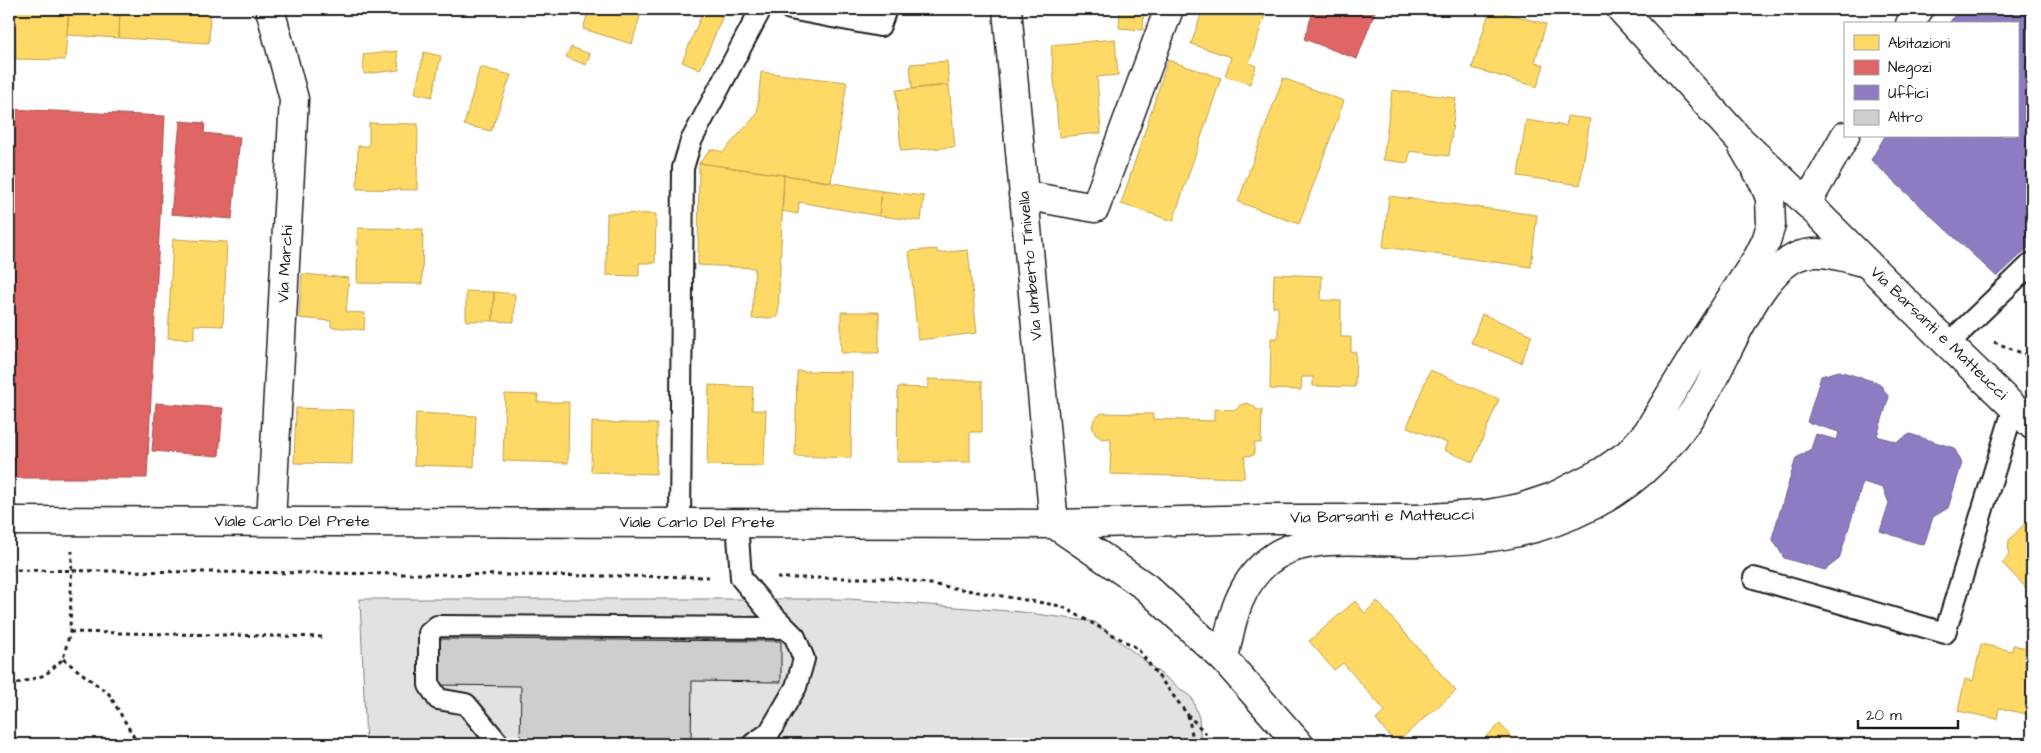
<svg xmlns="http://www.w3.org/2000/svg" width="2041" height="753" viewBox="0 0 2041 753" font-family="'Architects Daughter',sans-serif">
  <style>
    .green { fill: #e2e2e2; stroke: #7f7f7f }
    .homes { fill: #ffd966; stroke: #bba050 }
    .shops { fill: #e06666; stroke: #a55050 }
    .offices { fill: #8e7cc3; stroke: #6c5f91 }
    .building { fill: #cecece; stroke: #1c1c1c }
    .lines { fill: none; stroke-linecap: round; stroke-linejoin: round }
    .service-casing { stroke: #1c1c1c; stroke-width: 24 }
    .minor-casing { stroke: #1c1c1c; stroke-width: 31 }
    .primary-casing { stroke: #1c1c1c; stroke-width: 31 }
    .path { stroke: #1c1c1c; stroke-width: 3; stroke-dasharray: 4 4; stroke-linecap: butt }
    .service { stroke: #fff; stroke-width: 20 }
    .minor { stroke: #fff; stroke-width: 28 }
    .primary { stroke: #fff; stroke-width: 28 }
    .labels { text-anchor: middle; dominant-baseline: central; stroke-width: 5; stroke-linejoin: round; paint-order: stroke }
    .street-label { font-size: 16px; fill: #1c1c1c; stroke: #fff }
  </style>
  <rect width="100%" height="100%" fill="#fff"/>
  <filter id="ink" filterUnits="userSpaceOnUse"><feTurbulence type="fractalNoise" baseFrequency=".02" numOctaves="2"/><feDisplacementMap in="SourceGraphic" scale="10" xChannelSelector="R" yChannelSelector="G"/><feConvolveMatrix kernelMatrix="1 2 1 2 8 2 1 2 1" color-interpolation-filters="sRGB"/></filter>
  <g filter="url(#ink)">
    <path class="green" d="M 360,599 L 849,599 L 1022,612 L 1095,622 L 1192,698 L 1199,718 L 1201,744 L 366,744 Z"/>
    <path class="homes" d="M 14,9 L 69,9 L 65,60 L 16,59 Z
      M 69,9 L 120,9 L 119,38 L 67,35 Z
      M 120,9 L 210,9 L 209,43 L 119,38 Z
      M 589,9 L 642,9 L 632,44 L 583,29 Z
      M 704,9 L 723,16 L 700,70 L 682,62 Z
      M 1120,9 L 1144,9 L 1143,30 L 1119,28 Z
      M 1203,9 L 1267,9 L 1249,63 L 1256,66 L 1250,84 L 1225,76 L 1231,57 L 1191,44 Z
      M 1490,9 L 1546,24 L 1535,62 L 1544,65 L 1537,87 L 1472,68 Z
      M 1115,39 L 1118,75 L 1097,77 L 1101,133 L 1059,137 L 1051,45 Z
      M 571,47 L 590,54 L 586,65 L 566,57 Z
      M 397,51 L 399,70 L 364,74 L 363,55 Z
      M 424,52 L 441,56 L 432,97 L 415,93 Z
      M 1168,60 L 1221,78 L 1173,221 L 1121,204 Z
      M 947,61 L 949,85 L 912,89 L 910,64 Z
      M 480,67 L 511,75 L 491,131 L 464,125 Z
      M 761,72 L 847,82 L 831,182 L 699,163 L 711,149 L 723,152 L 757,114 Z
      M 1283,78 L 1344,101 L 1299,224 L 1238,202 Z
      M 949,85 L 955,147 L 901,151 L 896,90 Z
      M 1392,90 L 1456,98 L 1449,156 L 1410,151 L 1408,163 L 1383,160 Z
      M 1567,116 L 1590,119 L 1580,185 L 1518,176 L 1526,120 L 1566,126 Z
      M 369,123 L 418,124 L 417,190 L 357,189 L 358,146 L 369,146 Z
      M 699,163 L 784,175 L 778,317 L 752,319 L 755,268 L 698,265 Z
      M 784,175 L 882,191 L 879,216 L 799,202 L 798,214 L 782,211 Z
      M 882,191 L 924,196 L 921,221 L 879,216 Z
      M 1389,196 L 1537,215 L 1531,267 L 1383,247 Z
      M 607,213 L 656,214 L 655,263 L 639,263 L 639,276 L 606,275 Z
      M 358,228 L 423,229 L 422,284 L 357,283 Z
      M 173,239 L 227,242 L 223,326 L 194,325 L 194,339 L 168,338 Z
      M 937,249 L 937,253 L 968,250 L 977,333 L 918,340 L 909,251 Z
      M 302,274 L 349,278 L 346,312 L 365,313 L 364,330 L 331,327 L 331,321 L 299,318 Z
      M 1274,274 L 1322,276 L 1321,300 L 1341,301 L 1341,337 L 1351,337 L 1351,352 L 1356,352 L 1355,387 L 1313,386 L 1313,377 L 1302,377 L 1301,390 L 1270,389 L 1271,338 L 1278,338 L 1278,307 L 1273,307 Z
      M 466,291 L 494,292 L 493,321 L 466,321 Z
      M 494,292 L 515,294 L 514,322 L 493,321 Z
      M 841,312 L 879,312 L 879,353 L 841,353 Z
      M 1482,314 L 1532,335 L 1521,363 L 1471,343 Z
      M 1430,370 L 1499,399 L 1473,462 L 1444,450 L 1447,443 L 1407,427 Z
      M 797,371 L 852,372 L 851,458 L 795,456 Z
      M 928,379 L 982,381 L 982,432 L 970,432 L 970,462 L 897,462 L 898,387 L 928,388 Z
      M 709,385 L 753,387 L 752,410 L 766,410 L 764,466 L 707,465 Z
      M 505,394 L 538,395 L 537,402 L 569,402 L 568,463 L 503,461 Z
      M 1247,403 L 1254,406 L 1257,410 L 1262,410 L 1261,443 L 1254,443 L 1254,455 L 1245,456 L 1244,478 L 1110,474 L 1111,438 L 1102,439 L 1095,434 L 1092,425 L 1095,418 L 1102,413 L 1153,414 L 1153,419 L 1214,421 L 1214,409 L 1236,410 L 1240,405 Z
      M 296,408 L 354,410 L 352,464 L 294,463 Z
      M 416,413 L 476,416 L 474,467 L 414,465 Z
      M 592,422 L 657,424 L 656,474 L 591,472 Z
      M 2032,516 L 2032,594 L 2002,563 L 2008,557 L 2009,540 Z
      M 1355,601 L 1365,613 L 1377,601 L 1456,691 L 1396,743 L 1376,720 L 1385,711 L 1343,663 L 1334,670 L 1309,641 Z
      M 1981,644 L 2012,651 L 2013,645 L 2032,649 L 2032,686 L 2026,714 L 1999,708 L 1997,719 L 1958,711 L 1965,679 L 1973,681 Z
      M 1500,724 L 1518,744 L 1478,744 Z"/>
    <path class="shops" d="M 1314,9 L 1376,9 L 1357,59 L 1304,39 Z
      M 9,109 L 165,116 L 147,478 L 9,478 Z
      M 180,121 L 205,123 L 204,133 L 240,137 L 232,219 L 171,214 Z
      M 9,396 L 13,397 L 12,434 L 9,434 Z
      M 156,403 L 223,408 L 219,456 L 152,451 Z"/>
    <path class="offices" d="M 1958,9 L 2032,9 L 2032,244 L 1997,277 L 1871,160 L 1885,136 L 2017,136 L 2017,24 L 1949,24 Z
      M 1839,371 L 1879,383 L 1889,397 L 1877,436 L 1897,442 L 1910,434 L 1954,448 L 1962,463 L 1948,508 L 1933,517 L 1924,545 L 1880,531 L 1889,503 L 1883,488 L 1863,482 L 1839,559 L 1825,570 L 1784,558 L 1772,538 L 1796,458 L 1811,449 L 1816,434 L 1837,440 L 1839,432 L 1807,422 L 1821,376 Z"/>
    <path class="building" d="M 437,639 L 781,641 L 781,682 L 692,681 L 691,744 L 520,744 L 521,686 L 436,685 Z"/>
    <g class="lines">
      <defs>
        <path id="service" d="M 790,9 L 880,26 L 886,9
          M 1948,344 L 2032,263
          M 680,522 L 683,168 L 691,141 L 761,9
          M 737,522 L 741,578 L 766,608 L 795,637 L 804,659 L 796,687 L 769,733 L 753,744
          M 1754,578 L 1945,633 L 2014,407
          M 499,744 L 466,704 L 438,699 L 429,685 L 429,633 L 437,626 L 786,628"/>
        <path id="minor" d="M 270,9 L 294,99 L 271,521
          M 1007,9 L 1054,524 L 1266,519 L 1417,519 L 1488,514 L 1520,508 L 1553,497 L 1602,472 L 1628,454 L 1647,433 L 1698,349 L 1758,257 L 1766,241 L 1771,225 L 1770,198 L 1763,181 L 1743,147
          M 1910,24 L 1919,9
          M 1023,195 L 1095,208 L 1169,9
          M 1807,203 L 1845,136
          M 1224,659 C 1231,621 1239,579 1275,556 C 1313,532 1373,543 1416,542 C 1481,541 1535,535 1593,505 C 1642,480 1678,440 1705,393 C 1728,355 1756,276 1796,257 C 1818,247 1845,258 1867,263"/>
        <path id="primary" d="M 1621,9 L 1737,137 L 1807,203 L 1948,344 L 2032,425
          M 9,521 L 1054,524 L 1146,587 L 1224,659 L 1299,744"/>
      </defs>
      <use href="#service" class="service-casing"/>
      <use href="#minor" class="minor-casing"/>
      <use href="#primary" class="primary-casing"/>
      <path class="path" d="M 1994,342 L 2032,357
        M 9,570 L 713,577
        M 777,578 L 895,578 L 1061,606 L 1137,648 L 1188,715 L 1216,744
        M 70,632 L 326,637
        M 63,659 L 109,694 L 138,744
        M 9,686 L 45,675 L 63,659 L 70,632 L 72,551
        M 1188,715 L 1194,744"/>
      <use href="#service" class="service"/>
      <use href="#minor" class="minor"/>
      <use href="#primary" class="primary"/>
    </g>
  </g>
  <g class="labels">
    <g class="street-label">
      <text transform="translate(285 264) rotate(-87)">Via Marchi</text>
      <text transform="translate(1030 266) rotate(-95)">Via Umberto Tinivella</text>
      <text transform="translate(1939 333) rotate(44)">Via Barsanti e Matteucci</text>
      <text transform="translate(1382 516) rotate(-1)">Via Barsanti e Matteucci</text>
      <text x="292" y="521">Viale Carlo Del Prete</text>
      <text x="697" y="522">Viale Carlo Del Prete</text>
    </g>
  </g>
  <rect width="2041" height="753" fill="none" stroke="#fff" stroke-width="30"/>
  <rect x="15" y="15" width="2011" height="723" fill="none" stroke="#1c1c1c" stroke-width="2" filter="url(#ink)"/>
  <rect x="1844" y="22" width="175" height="115" fill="#ffffff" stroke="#a4a4a4"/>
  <rect x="1854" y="35" width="25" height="15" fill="#ffd966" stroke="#a4a4a4"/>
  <text x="1888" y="48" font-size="15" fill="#1c1c1c">Abitazioni</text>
  <rect x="1854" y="60" width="25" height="15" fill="#e06666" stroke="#a4a4a4"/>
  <text x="1888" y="72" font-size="15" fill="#1c1c1c">Negozi</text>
  <rect x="1854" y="85" width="25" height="15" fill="#8e7cc3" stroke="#a4a4a4"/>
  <text x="1888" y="98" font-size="15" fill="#1c1c1c">Uffici</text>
  <rect x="1854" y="110" width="25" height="15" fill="#cecece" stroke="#a4a4a4"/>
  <text x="1888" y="122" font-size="15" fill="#1c1c1c">Altro</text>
  <path d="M1858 720v8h100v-8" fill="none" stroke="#1c1c1c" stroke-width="2.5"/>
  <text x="1866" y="720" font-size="15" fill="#1c1c1c" stroke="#ffffff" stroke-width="4" paint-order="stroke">20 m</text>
</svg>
